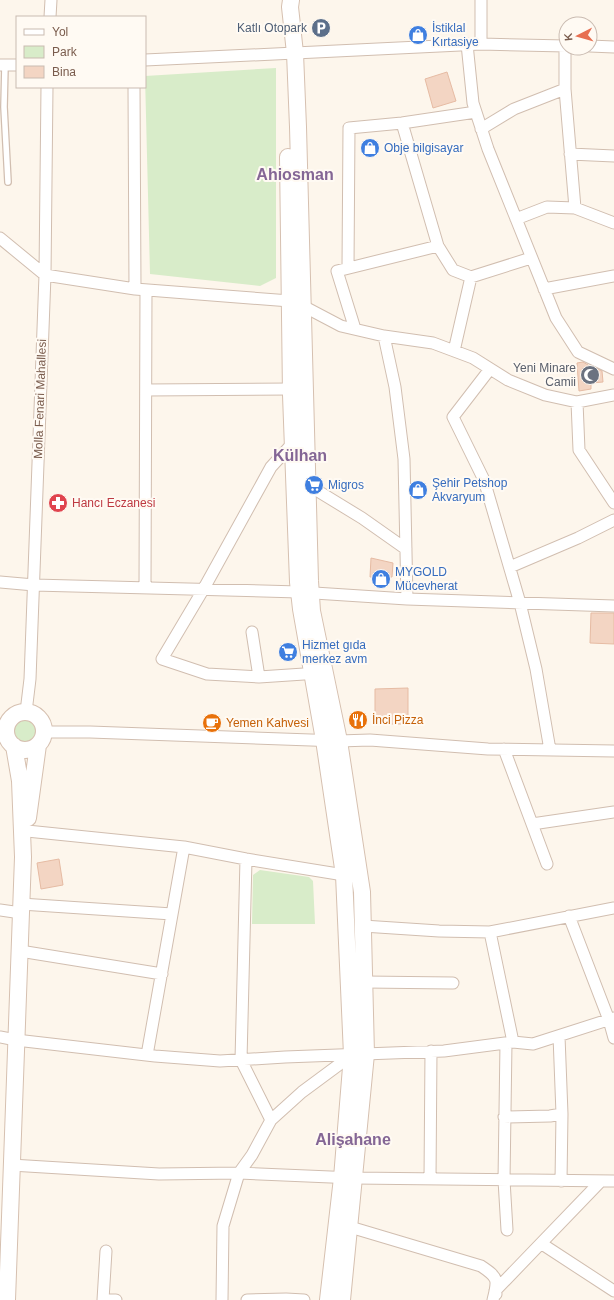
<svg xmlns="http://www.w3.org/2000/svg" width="614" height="1300" viewBox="0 0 614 1300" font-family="Arial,sans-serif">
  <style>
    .green { fill: #d8ecc9 }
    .building { fill: #f3d5c3; stroke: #e6bba3 }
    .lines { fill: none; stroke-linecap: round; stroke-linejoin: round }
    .lane-casing { stroke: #d1beb0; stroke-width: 8 }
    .street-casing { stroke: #d1beb0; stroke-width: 13 }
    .secondary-casing { stroke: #d6c0b0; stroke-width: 18 }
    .lane { stroke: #fff; stroke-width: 5.5 }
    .street { stroke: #fff; stroke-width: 11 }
    .secondary { stroke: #fff; stroke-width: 16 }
    .labels { text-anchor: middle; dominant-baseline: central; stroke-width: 4; stroke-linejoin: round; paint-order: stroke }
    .service-label { font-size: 12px; fill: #4e5e75; stroke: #fffaf3; text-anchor: end }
    .shop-label { font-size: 12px; fill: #366cbe; stroke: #fffaf3; text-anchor: start }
    .worship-label { font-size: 12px; fill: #5b616d; stroke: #fffaf3; text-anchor: end }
    .street-label { font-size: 12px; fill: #7a5c4d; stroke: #fffaf3 }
    .health-label { font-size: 12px; fill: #be3a42; stroke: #fffaf3; text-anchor: start }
    .food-label { font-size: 12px; fill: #c56008; stroke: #fffaf3; text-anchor: start }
    .district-label { font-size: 16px; font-weight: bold; fill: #846695; stroke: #fffaf3 }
  </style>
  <rect width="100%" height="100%" fill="#fdf6ec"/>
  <path class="green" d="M 276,68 L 276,278 L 260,286 L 150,274 L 145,76 Z
    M11 732a13 13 0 1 1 26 0a13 13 0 1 1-26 0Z
    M 260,870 L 309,877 L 313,881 L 315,924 L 252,924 L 253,875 Z"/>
  <path class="building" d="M 447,72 L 456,101 L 433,108 L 425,79 Z
    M 583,362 L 588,365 L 589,367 L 594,367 L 602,371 L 603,382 L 591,383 L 591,389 L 579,391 L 577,363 Z
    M 371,558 L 393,563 L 392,577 L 370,577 Z
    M 591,613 L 614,613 L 614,644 L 590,643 Z
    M 408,688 L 408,724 L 375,724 L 375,689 Z
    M 59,859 L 63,885 L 41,889 L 37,863 Z"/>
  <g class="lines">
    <defs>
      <path id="lane" d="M 5,65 L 4,107 L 8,182"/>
      <path id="street" d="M 50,17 L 51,0
        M 467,44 L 473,103 L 488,149 L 556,318 L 578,352 L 614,369
        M 481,44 L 481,0
        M 565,46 L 565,89 L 575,208
        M 590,46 L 614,47
        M 145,60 L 295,53 L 481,44 L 566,46
        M 0,65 L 17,65
        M 134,87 L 135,289
        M 402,123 L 438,246 L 453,270 L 471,277
        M 481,129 L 514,109 L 565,89
        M 570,154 L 614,156
        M 516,219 L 547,207 L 575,208 L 614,223
        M 0,238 L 45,275 L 135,289 L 290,301 L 303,306 L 341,326 L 384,336 L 433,343 L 473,358 L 508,380 L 545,395 L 577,402 L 614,395
        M 348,268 L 349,128 L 402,123 L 476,112
        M 544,289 L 614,276
        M 355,329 L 337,271 L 438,246
        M 384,336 L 395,387 L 404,459 L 407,599
        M 454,351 L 471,277 L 531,258
        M 490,369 L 453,417 L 484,480 L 520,603 L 536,669 L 550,750
        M 146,390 L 291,389
        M 577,402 L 579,450 L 614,503
        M 293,443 L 271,467 L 203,590 L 162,659 L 207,674 L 259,677 L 319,673
        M 308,485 L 362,518 L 406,549
        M 510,567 L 578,538 L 614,520
        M 0,582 L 34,585 L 299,592 L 407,599 L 614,606
        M 145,588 L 146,290
        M 252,632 L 259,677
        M 26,712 L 30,679 L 45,275 L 47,87
        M 44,732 L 90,732 L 339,741 L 370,740 L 488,749 L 614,751
        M 504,749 L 547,864
        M 532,824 L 614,812
        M 27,831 L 184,847 L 246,859 L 344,875
        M 246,859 L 241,1060 L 271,1120
        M 21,904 L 172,914
        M 0,910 L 21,913
        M 569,916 L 609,1020 L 614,1038
        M 363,926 L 439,931 L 490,932 L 614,908
        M 490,932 L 513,1042
        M 20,951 L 162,974
        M 365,982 L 453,983
        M 559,1036 L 562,1114 L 561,1181
        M 0,1037 L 16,1040 L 155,1056 L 220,1061 L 285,1057 L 444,1051 L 513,1042 L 533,1044 L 614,1018
        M 506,1043 L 504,1180 L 507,1230
        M 147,1055 L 184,847
        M 504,1117 L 550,1116 L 562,1114
        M 11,1165 L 159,1174 L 239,1173 L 354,1178 L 614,1181
        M 430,1179 L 431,1051
        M 350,1227 L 481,1266 C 499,1278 498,1280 493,1300
        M 542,1244 L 614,1291
        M 496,1294 L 495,1291 L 601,1181
        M 103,1300 L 106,1251
        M 103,1300 L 116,1300
        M 222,1300 L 223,1226 L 239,1173 L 252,1155 L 271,1120 L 302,1092 L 352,1055
        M 247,1300 L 286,1299 L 304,1300"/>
      <path id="secondary" d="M 291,0 L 290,7 L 295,53 L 298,127 L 310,581 L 312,611 L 339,741 L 362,892 L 366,1054 L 342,1300
        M 288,157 L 291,395 L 298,582 L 301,609 L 324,740 L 344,875 L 352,1055 L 342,1178 L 328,1300
        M6 731a19 19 0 1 1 38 0a19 19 0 1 1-38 0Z
        M 28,818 L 38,745
        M 7,1300 L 23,857 L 20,781 L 14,746"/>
    </defs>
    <use href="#lane" class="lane-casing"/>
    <use href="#street" class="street-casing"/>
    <use href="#secondary" class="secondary-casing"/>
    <use href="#lane" class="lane"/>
    <use href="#street" class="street"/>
    <use href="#secondary" class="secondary"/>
  </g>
  <defs>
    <symbol id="parking-disc" viewBox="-11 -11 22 22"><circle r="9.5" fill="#5c6f8a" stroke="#fffaf3"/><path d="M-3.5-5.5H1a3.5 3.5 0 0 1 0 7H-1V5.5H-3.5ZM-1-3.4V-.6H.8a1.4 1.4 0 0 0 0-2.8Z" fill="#fff"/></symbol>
    <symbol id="shop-disc" viewBox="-11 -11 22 22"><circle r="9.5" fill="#3f7fe0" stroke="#fffaf3"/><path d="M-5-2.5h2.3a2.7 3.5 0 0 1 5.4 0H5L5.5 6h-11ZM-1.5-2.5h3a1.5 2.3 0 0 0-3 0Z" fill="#fff"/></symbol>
    <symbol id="mosque-disc" viewBox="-11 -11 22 22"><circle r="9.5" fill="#6b7280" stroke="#fffaf3"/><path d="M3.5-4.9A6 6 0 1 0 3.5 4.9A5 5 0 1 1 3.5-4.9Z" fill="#fff"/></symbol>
    <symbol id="supermarket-disc" viewBox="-11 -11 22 22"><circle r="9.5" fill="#3f7fe0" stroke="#fffaf3"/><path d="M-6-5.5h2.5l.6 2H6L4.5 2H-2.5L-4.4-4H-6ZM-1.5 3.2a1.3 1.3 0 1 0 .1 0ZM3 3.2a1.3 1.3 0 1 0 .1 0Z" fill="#fff"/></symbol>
    <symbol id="pharmacy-disc" viewBox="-11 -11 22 22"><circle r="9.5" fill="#e0444e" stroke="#fffaf3"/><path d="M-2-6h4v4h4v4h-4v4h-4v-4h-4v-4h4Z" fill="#fff"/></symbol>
    <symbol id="restaurant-disc" viewBox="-11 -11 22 22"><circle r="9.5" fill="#e8710a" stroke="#fffaf3"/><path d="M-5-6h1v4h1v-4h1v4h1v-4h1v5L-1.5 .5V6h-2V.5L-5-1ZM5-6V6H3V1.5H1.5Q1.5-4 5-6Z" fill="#fff"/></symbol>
    <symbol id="cafe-disc" viewBox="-11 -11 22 22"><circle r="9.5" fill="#e8710a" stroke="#fffaf3"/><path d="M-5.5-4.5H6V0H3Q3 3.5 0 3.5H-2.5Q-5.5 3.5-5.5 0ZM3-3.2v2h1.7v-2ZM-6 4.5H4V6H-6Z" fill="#fff"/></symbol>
  </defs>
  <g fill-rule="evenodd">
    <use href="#parking-disc" x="310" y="17" width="22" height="22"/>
    <use href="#shop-disc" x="407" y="24" width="22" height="22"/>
    <use href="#shop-disc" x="359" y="137" width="22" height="22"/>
    <use href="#mosque-disc" x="579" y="364" width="22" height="22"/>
    <use href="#supermarket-disc" x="303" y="474" width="22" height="22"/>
    <use href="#shop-disc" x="407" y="479" width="22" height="22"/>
    <use href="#pharmacy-disc" x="47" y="492" width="22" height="22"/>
    <use href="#shop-disc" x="370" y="568" width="22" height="22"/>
    <use href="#supermarket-disc" x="277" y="641" width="22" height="22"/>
    <use href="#restaurant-disc" x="347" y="709" width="22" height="22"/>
    <use href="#cafe-disc" x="201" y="712" width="22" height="22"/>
  </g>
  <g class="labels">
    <g class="service-label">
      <text x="307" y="28">Katlı Otopark</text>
    </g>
    <g class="shop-label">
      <text x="432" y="28">İstiklal<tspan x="432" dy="14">Kırtasiye</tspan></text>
      <text x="384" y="148">Obje bilgisayar</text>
      <text x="432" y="483">Şehir Petshop<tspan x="432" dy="14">Akvaryum</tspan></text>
      <text x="328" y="485">Migros</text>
      <text x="395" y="572">MYGOLD<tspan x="395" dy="14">Mücevherat</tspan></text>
      <text x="302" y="645">Hizmet gıda<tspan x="302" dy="14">merkez avm</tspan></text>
    </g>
    <g class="worship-label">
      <text x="576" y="368">Yeni Minare<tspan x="576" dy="14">Camii</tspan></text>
    </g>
    <g class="street-label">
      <text transform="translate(40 399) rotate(-88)">Molla Fenari Mahallesi</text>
    </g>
    <g class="health-label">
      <text x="72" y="503">Hancı Eczanesi</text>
    </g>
    <g class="food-label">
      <text x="372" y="720">İnci Pizza</text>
      <text x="226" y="723">Yemen Kahvesi</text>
    </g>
    <g class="district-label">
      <text x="295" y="174">Ahiosman</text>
      <text x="300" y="455">Külhan</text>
      <text x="353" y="1139">Alişahane</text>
    </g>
  </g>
  <rect x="16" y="16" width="130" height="72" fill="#fffaf3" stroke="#cabbb1"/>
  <rect x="24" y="29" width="20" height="6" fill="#ffffff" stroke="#cabbb1"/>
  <text x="52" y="36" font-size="12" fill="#7a5c4d">Yol</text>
  <rect x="24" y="46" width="20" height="12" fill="#d8ecc9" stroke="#cabbb1"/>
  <text x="52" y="56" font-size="12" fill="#7a5c4d">Park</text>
  <rect x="24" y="66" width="20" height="12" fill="#f3d5c3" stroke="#cabbb1"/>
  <text x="52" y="76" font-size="12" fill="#7a5c4d">Bina</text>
  <g transform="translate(578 36) rotate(264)"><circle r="19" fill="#fffaf3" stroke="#cabbb1"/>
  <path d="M0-3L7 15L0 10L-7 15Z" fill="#e76f51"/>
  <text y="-6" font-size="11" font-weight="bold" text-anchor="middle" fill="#7a5c4d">K</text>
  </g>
</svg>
